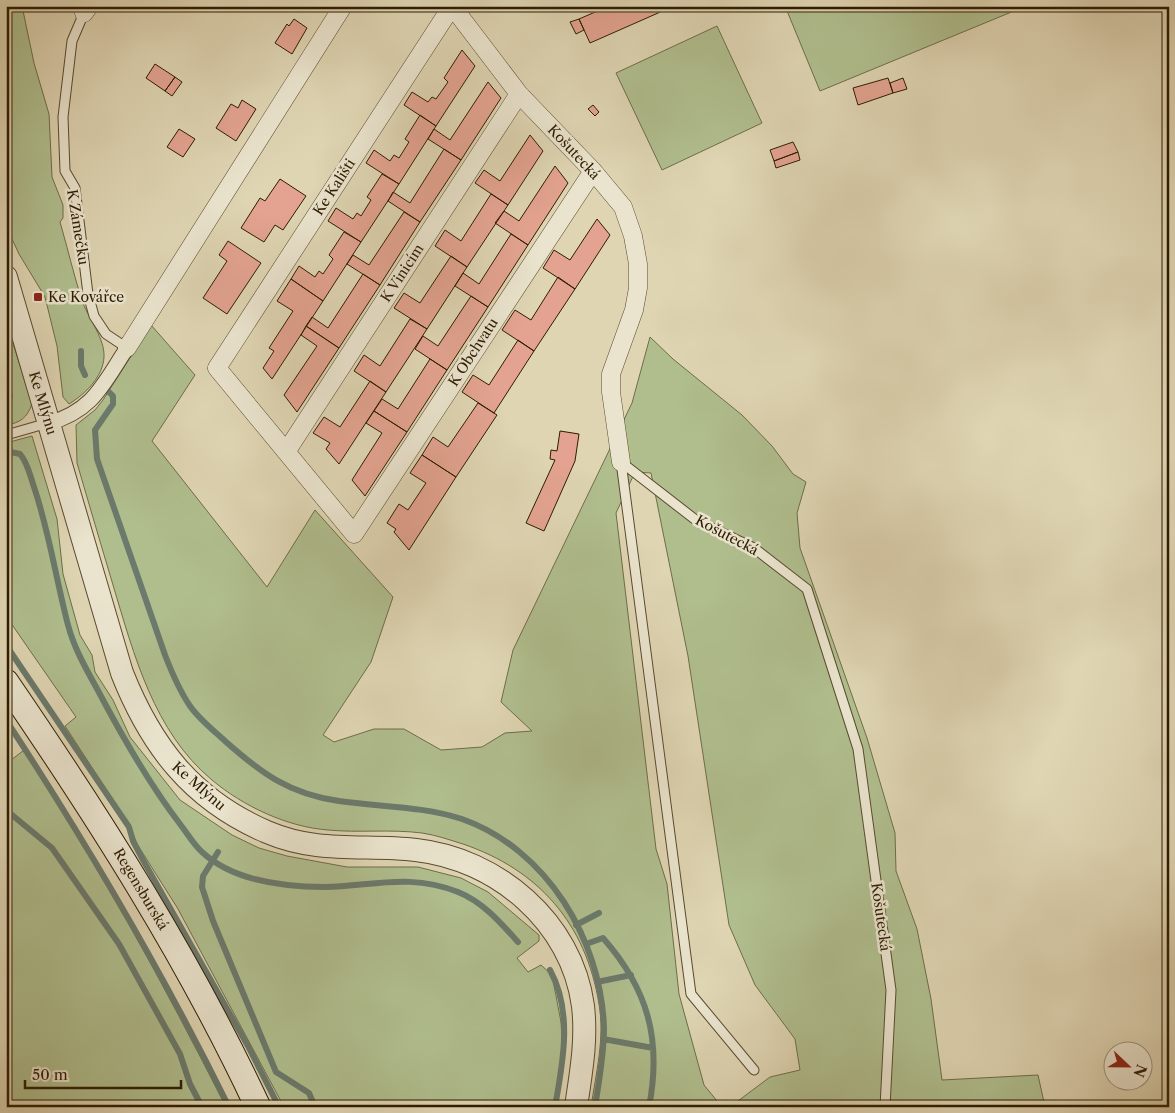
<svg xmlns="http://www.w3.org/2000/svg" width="1175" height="1113" viewBox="0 0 1175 1113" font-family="'Libre Caslon Text',serif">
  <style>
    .green { fill: #b0be8e; stroke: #6e6d48 }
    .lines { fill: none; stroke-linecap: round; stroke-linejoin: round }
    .stream { stroke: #6b7a6c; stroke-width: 6 }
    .building { fill: #e3a390; stroke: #2d1c02 }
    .service-casing { stroke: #5a4a2e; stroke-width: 11 }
    .pedestrian-casing { stroke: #5a4a2e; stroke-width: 16 }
    .minor-casing { stroke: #5a4a2e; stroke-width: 19 }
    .tertiary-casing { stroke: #5a4a2e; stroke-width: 24 }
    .secondary-casing { stroke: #2d1c02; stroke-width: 27 }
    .service { stroke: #eae4ce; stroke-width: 9 }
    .pedestrian { stroke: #eae4ce; stroke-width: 14 }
    .minor { stroke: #eae4ce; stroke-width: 18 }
    .tertiary { stroke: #eae4ce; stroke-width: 22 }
    .secondary { stroke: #eae4ce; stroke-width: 25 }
    .poi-dot { fill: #8f2418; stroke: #eae4ce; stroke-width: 2 }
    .labels { text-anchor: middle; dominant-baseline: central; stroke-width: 5; stroke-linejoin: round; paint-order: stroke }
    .street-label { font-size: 14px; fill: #2d1c02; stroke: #eae4ce }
    .poi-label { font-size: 14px; fill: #2d1c02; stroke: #eae4ce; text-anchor: start }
  </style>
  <rect width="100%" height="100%" fill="#dfd5b3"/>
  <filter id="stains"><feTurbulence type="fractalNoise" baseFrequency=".004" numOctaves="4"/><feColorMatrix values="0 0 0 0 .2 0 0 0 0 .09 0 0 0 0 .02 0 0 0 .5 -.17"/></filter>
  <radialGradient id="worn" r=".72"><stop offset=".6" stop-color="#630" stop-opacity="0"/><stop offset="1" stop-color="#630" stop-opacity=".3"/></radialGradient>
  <path class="green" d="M 6,6 L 22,6 L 34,63 L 49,114 L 52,177 L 63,205 L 63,218 L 60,222 C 68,249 74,277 83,303 C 89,319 105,339 104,357 C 103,377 85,394 69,404 L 63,397 L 57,346 L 45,297 L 19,254 L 6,226 Z
    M 785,6 L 1026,6 L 820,91 Z
    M 717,26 L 762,123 L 662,170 L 616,73 Z
    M 6,321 L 32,404 C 27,418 20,423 6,425 Z
    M 151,325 L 195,375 L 152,441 L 267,587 L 315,510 L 393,597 L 371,662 L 323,735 L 334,742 L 374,729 L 404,729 L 441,750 L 482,747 L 505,733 L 532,731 L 501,702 L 513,650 L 632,403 L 650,337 L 673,359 L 742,415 L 772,446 L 793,474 L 806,482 L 797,513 L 800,548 L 867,738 L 895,833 L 896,871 L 917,929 L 931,999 L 942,1080 L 1038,1075 L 1045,1107 L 730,1107 L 770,1077 L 800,1070 L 795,1039 L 755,985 L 729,925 L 688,656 L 651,473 L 635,472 L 616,513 L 656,849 L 667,884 L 679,994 L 704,1085 L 722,1107 L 591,1107 C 596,1073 605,1038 599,1004 C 586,924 539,870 463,844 C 450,840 436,835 422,833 C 391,829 359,833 328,830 C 287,827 243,806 212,780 C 154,732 134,655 113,585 C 101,545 89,504 77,463 L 76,425 L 95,410 L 103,400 Z
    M 32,436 L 57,519 L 63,574 L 80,635 L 92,655 L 95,672 L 113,700 L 130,737 L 180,800 L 232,835 L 259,848 L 287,856 L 347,867 L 418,867 L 461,878 L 488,892 L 539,935 L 539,941 L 517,958 L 528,972 L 541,965 L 552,975 L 561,1022 L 563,1055 L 554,1107 L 284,1107 L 178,909 L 137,844 L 130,826 L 65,726 L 76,717 L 6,616 L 6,443 Z
    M 24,750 C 99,865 164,985 226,1107 L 6,1107 L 6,764 Z"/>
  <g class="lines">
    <path class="stream" d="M 81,351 L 81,366 L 85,375
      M 6,378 L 10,397 L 6,408
      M 108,391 L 113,396 L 113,404 L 95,430 L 97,459 L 165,655 C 172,673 179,690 190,706 C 199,719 213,730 225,741 C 261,773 289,794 339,801 C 380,807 422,806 462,819 C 547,849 601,940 604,1028 C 604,1055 599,1081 595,1107
      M 6,451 L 20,454 C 28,463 30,476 34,487 C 49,531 56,579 68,625 C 75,652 90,675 103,700 C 126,743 150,785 180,824 C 187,833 194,845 202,852 C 233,881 284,887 325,887 C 373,886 410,873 458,892 C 483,902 501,923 518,942
      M 6,645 L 129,827 L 133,841 L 143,860 L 248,1046 L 279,1107
      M 6,720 C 88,845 163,973 229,1107
      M 6,810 L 52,848 L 119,944 L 180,1054 L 190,1084 L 202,1107
      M 218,852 L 203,876 L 202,887 L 213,921 L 276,1072 L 309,1093 L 315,1107
      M 576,925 L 599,913
      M 586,944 L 603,938 C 648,989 662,1040 649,1107
      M 550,970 C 573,1012 563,1062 555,1107
      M 597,982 L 631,975
      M 603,1039 L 653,1048
      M 596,1103 L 617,1107"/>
  </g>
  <path class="building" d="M 609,6 L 674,6 L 590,43 L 579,19 Z
    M 294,19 L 307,28 L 292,54 L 275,43 L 287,24 L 289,26 Z
    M 579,19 L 584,30 L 576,34 L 570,22 Z
    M 462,50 L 475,66 L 436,126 L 404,105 L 412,92 L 428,102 L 432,97 L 436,99 L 448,82 L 444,78 Z
    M 155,64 L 175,77 L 165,91 L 146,78 Z
    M 175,77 L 182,82 L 172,96 L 165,91 Z
    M 888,78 L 893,93 L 858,105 L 853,88 Z
    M 903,78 L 907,89 L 893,93 L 890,83 Z
    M 488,82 L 501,98 L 461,160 L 428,139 L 434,129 L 450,140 Z
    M 242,100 L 256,109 L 236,141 L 216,128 L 231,104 L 238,108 Z
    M 593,105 L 599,112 L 595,116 L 588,109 Z
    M 420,115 L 436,126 L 399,184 L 366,163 L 374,150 L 390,161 L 394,155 L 399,158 L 409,142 L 405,139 Z
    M 179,129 L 195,139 L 183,157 L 167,147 Z
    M 530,135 L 543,151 L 508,205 L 475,183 L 484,170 L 500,181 Z
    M 793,142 L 798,152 L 774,161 L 770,150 Z
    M 444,149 L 461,160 L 420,222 L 388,201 L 393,192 L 410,203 Z
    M 798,152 L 800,160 L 776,168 L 774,161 Z
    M 555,166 L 568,183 L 528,245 L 495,223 L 504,211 L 519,221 Z
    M 382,174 L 399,184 L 361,242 L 328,221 L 336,208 L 353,219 L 357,213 L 361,216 L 371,200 L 367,197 Z
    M 280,179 L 306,196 L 283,230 L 275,225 L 264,242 L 241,228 L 260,198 L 265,201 Z
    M 491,194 L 508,205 L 467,267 L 435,246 L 445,230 L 461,241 Z
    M 404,212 L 420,222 L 380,285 L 347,264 L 353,255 L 369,265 Z
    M 597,219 L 610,235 L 575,289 L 543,268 L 554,250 L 570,260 Z
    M 344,232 L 361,242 L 323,301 L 291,279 L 299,266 L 315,277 L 319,271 L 323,274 L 333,259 L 329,255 Z
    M 511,234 L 528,245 L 488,307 L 455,286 L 463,273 L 479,284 Z
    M 228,241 L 261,263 L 227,314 L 203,298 L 227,261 L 219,255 Z
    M 451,256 L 467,267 L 427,329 L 394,308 L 404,293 L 420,303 Z
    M 363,274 L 380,285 L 339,348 L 306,326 L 312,317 L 328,328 Z
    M 558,277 L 575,289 L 534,351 L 502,330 L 515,310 L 531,320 Z
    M 291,279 L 323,301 L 272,379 L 263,368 L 274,351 L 269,348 L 293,311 L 277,301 Z
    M 471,296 L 488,307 L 447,370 L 415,349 L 423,336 L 438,346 Z
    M 410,319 L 427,329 L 386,392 L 354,371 L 364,355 L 380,366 Z
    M 306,326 L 339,348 L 297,412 L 284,395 L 317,346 L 301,335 Z
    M 518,340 L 534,351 L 494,413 L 462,392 L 473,375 L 489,385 Z
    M 430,359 L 447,370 L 407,432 L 374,411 L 382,399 L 398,409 Z
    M 370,381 L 386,392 L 339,464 L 326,449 L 330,443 L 313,433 L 324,417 L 340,427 Z
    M 478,403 L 497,415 L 456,477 L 422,455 L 433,437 L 448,447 Z
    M 374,411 L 407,432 L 365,496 L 352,480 L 382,433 L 366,423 Z
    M 560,431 L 579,434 L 575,461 L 544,531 L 526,523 L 555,460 L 550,459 L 551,450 L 557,451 Z
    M 422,455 L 456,477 L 409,550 L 394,532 L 396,529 L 387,523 L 399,504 L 408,510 L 426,483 L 410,473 Z"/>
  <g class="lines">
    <defs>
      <path id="service" d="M 84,13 L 72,41 L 63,117 L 65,171 L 75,188 L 88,294 L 94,316 L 106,334 L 127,348
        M 6,435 L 48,423
        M 621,462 L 697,521 L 754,548 L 807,589 L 858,749 L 891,990 L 885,1107
        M 621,462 L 691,994 L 754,1070"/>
      <path id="pedestrian" d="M 49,423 C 93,411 103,384 127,348"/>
      <path id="minor" d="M 452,6 L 217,368 L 354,534 L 593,171
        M 452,6 L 519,94 L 593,171 L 623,207 L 633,236 L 638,264 L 638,288 L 634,310 L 611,374 L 611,392 L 621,462
        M 84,13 L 89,6
        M 127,348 L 343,6
        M 286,452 L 519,94"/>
      <path id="tertiary" d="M 6,277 L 122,673 C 151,746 192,800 267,832 C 318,854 365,844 416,850 C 497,859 572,922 583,1006 C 587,1041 581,1072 576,1107"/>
      <path id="secondary" d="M 6,682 C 99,818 188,957 258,1107"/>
    </defs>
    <use href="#service" class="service-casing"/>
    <use href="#pedestrian" class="pedestrian-casing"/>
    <use href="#minor" class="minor-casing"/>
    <use href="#tertiary" class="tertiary-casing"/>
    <use href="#secondary" class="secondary-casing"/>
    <use href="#service" class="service"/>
    <use href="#pedestrian" class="pedestrian"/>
    <use href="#minor" class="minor"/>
    <use href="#tertiary" class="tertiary"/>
    <use href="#secondary" class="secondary"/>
  </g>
  <rect class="poi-dot" x="33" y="292" width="10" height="10" rx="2.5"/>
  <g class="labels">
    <g class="street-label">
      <text transform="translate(574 152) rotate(47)">Košutecká</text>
      <text transform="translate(334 187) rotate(-57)">Ke Kališti</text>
      <text transform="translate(78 227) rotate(81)">K Zámečku</text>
      <text transform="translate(402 273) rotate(-57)">K Vinicím</text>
      <text transform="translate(473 352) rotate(-57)">K Obchvatu</text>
      <text transform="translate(43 403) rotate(73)">Ke Mlýnu</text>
      <text transform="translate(727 535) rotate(28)">Košutecká</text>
      <text transform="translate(199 786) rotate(41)">Ke Mlýnu</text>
      <text transform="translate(141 889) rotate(59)">Regensburská</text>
      <text transform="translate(881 917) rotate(82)">Košutecká</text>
    </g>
    <g class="poi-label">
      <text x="48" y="297">Ke Kovářce</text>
    </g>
  </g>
  <rect width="1175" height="1113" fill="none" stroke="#dfd5b3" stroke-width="25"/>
  <rect x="8" y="8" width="1160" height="1098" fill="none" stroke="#2d1c02" stroke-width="2.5"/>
  <rect x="12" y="12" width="1150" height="1088" fill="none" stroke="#2d1c02"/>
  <g transform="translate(1128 1066) rotate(112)"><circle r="24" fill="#eae4ce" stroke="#9e947c"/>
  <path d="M0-4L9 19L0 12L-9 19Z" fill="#8f2418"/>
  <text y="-8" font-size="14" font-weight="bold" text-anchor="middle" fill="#2d1c02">N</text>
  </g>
  <path d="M25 1080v8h156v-8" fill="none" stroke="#2d1c02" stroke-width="2.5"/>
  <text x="32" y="1080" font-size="15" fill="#2d1c02" stroke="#eae4ce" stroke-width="4" paint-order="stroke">50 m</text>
  <rect width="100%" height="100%" filter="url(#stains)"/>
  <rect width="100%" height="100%" fill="url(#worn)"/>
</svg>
